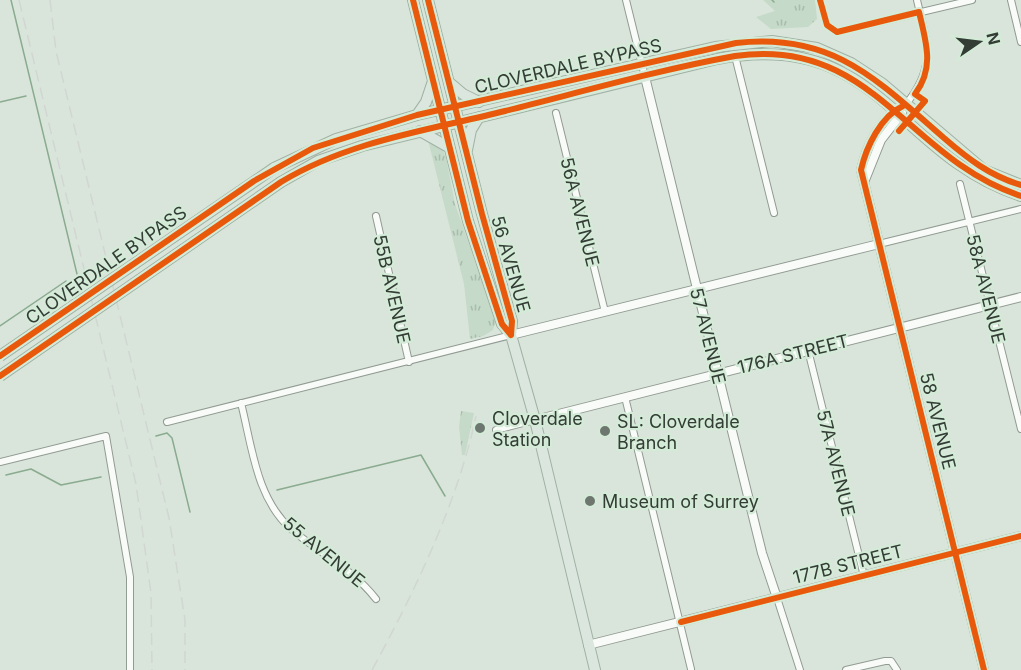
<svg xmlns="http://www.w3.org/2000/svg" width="1021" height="670" viewBox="0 0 1021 670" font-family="Inter,sans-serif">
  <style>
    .grass { fill: url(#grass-tufts) }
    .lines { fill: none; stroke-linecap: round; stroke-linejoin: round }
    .stream { stroke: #8aab90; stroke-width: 1.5 }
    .minor-casing { stroke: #929b93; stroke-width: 8 }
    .tertiary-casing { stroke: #929b93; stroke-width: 10 }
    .trunk-casing { stroke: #a0b2a4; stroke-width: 12 }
    .minor { stroke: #f9fbf9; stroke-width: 6 }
    .tertiary { stroke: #f9fbf9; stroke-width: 8 }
    .trunk { stroke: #dbe7de; stroke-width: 10 }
    .rail { stroke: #d1d6d2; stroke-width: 1.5; stroke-dasharray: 12 6; stroke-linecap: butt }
    .trunk-bridge-casing { stroke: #a0b2a4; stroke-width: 12; stroke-linecap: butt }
    .trunk-bridge { stroke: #dbe7de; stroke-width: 10 }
    .cycleway-casing { stroke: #d3ebd7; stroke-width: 10 }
    .cycleway { stroke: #e8590c; stroke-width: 6 }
    .poi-dot { fill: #6d776f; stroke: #d3ebd7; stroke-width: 2 }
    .labels { text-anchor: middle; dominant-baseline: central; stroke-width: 4.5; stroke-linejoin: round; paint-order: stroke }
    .street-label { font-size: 18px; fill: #333c35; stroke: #d3ebd7 }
    .poi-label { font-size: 18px; fill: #333c35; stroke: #d3ebd7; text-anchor: start }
  </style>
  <defs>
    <pattern id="grass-tufts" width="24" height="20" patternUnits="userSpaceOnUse" patternTransform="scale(1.5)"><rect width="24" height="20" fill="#c5dac8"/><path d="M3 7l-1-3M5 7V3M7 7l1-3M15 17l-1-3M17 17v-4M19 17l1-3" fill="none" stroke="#aabcac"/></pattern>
  </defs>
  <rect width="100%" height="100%" fill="#d9e5da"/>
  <path class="grass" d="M 763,0 L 815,0 L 817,19 L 808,27 L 771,29 L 756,17 L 775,11 Z
    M 428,140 L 442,149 L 446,157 L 455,204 L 496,321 L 493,330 L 483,336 L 470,339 L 464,284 Z
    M 461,411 L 474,413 L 465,455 L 462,455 L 459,427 Z"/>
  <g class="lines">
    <path class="stream" d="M 11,0 L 77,274
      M 772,0 L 774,2
      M 0,102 L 26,96
      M 0,326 L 66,281
      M 156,436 L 167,433 L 172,438 L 190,512
      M 6,475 L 31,469 L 61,485 L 101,477
      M 277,490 L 421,455 L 445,496"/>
    <defs>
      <path id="minor" d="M 626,0 L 645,77
        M 820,0 L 827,25 L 837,32 L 972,0
        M 1011,0 L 1021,42
        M 735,56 L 774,213
        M 906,104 C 937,66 927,44 917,0
        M 556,113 L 605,312
        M 960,184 L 1021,429
        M 376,216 L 409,362
        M 879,244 L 1021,209
        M 808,350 L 864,576
        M 625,397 L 691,669
        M 241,403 C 252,446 256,498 291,529 C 320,554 352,568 376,599
        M 167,422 L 511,335
        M 496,430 L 535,420
        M 0,462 L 106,436 L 130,577 L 130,670
        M 777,598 L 800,670
        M 846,670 L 885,661 L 891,661 L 897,670"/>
      <path id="tertiary" d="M 645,77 L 762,553 L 777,598
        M 906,104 C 882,116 867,144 861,170 L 984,670
        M 865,180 L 881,140 L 902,113
        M 511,335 L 879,244
        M 535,420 L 1021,297
        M 588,645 L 1021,536"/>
      <path id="trunk" d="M 413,0 L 468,221 L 502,324 L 511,335
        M 428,0 L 482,214 L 512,321 L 511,335 L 535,420 L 595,670
        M 450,83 L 463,94 L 479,102
        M 417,115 L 426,102 L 433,81
        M 420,131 L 450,148
        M 467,150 L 471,130 L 479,117
        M 274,168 L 336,139 L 417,115 L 715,47 L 772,41 L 817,48 L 851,63 L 883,84 L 984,170 L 1021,185
        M 281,182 L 318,161 L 362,146 L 717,59 C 880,28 894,154 1021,196"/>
    </defs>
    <use href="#minor" class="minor-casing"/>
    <use href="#tertiary" class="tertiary-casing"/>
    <use href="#trunk" class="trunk-casing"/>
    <use href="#minor" class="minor"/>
    <use href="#tertiary" class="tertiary"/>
    <use href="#trunk" class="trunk"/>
    <path class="rail" d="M 19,0 L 136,484 L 151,593 L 152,670
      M 50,0 L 56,51 L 169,518 L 185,620 L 185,670
      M 372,670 C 414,593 458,502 476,416"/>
    <defs>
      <path id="trunk-bridge" d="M 0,356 L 274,168
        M 0,376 L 281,182"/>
    </defs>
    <use href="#trunk-bridge" class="trunk-bridge-casing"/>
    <use href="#trunk-bridge" class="trunk-bridge"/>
    <defs>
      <path id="cycleway" d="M 413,0 L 468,221 L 502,324 L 511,335
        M 428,0 L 482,214 L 512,321 L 511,335
        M 820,0 L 827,25 L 837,32 L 919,12 C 926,42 935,68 915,94 L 925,101 L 899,131
        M 903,106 C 881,116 866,147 861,170 L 984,670
        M 0,356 L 254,181 L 313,148 L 417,115 L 736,43 C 832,32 876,79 944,138 C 967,158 990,176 1021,185
        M 0,376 L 281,182 C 349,141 429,130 505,111 C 581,92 658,70 735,56 C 873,36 907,159 1021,196
        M 681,622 L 1021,536"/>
    </defs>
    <use href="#cycleway" class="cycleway-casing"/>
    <use href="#cycleway" class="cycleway"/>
  </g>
  <g class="poi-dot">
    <circle cx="480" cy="428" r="6"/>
    <circle cx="605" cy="431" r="6"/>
    <circle cx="590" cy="501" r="6"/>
  </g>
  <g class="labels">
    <g class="street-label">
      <text transform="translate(568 66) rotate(-13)">CLOVERDALE BYPASS</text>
      <text transform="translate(580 212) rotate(76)">56A AVENUE</text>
      <text transform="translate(511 264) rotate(74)">56 AVENUE</text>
      <text transform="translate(106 265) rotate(-35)">CLOVERDALE BYPASS</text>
      <text transform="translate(392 289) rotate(77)">55B AVENUE</text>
      <text transform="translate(986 289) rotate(76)">58A AVENUE</text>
      <text transform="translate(708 336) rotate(76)">57 AVENUE</text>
      <text transform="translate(793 354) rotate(-14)">176A STREET</text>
      <text transform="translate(938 421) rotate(76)">58 AVENUE</text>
      <text transform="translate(836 463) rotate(76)">57A AVENUE</text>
      <text transform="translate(324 552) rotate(39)">55 AVENUE</text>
      <text transform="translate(848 564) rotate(-14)">177B STREET</text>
    </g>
    <g class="poi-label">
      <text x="492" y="418">Cloverdale<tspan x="492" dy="21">Station</tspan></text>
      <text x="617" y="421">SL: Cloverdale<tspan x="617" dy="21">Branch</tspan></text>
      <text x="602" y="501">Museum of Surrey</text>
    </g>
  </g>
  <g transform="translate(979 42) rotate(76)" stroke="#d3ebd7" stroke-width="4.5" paint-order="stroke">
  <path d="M0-4.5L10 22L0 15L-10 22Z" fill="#333c35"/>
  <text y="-9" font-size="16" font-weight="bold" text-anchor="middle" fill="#333c35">N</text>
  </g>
</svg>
